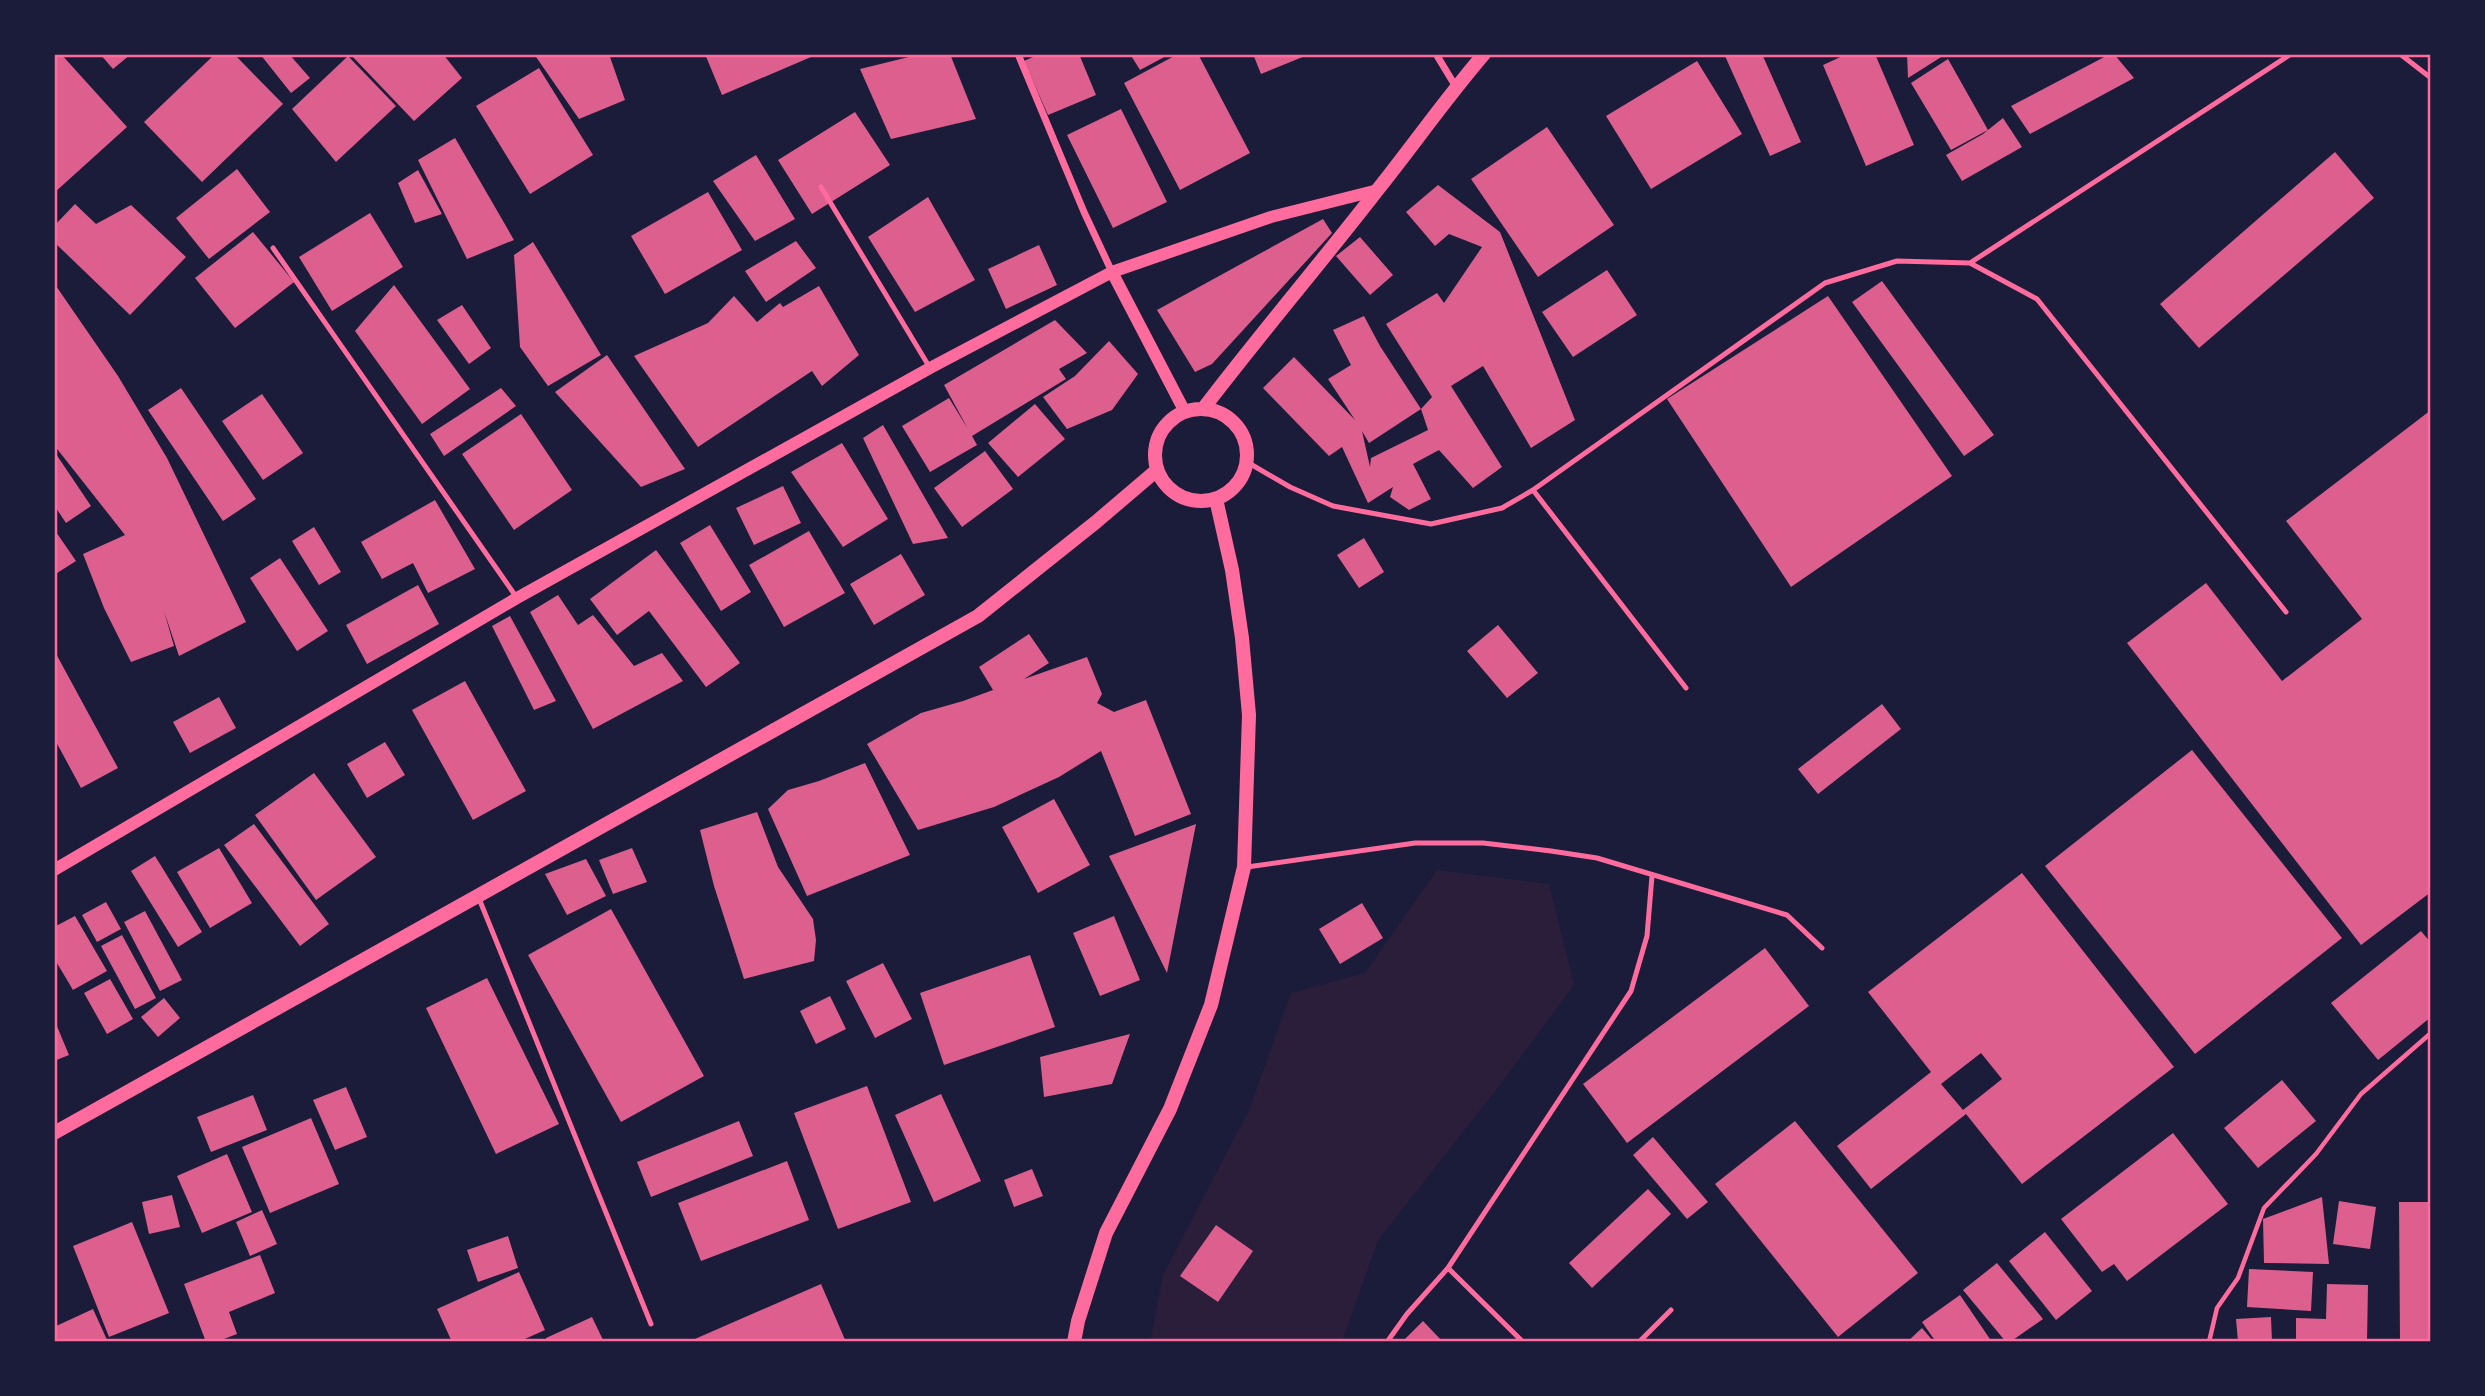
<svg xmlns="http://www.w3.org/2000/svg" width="2485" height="1396" viewBox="0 0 2485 1396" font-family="'Libre Baskerville',serif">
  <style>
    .green { fill: #2a1e3b }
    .building { fill: #dd5f8e; fill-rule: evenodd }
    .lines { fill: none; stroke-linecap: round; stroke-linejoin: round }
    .path { stroke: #ff6b9d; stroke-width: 4.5 }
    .service { stroke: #ff6b9d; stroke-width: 5 }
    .minor { stroke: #ff6b9d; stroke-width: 7 }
    .tertiary { stroke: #ff6b9d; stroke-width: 12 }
    .secondary { stroke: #ff6b9d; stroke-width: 14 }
    .neatline { fill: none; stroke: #ff6b9d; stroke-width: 2.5 }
  </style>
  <rect width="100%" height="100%" fill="#1b1b3a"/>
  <path class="green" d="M 1437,870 L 1549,884 L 1574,985 L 1500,1085 L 1378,1240 L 1342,1342 L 1150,1342 L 1163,1275 L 1249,1110 L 1291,993 L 1365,973 Z"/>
  <path class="building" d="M 54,54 L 61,54 L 127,127 L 54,193 Z
    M 100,54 L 131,54 L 113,69 Z
    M 215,54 L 234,54 L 283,104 L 202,182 L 144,122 Z
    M 260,54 L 289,54 L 310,78 L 291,93 Z
    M 350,54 L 443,54 L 462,78 L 414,121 Z
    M 534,54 L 609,54 L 625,100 L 579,119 Z
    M 705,54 L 818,54 L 722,95 Z
    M 921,54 L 950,54 L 976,119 L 891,139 L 860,69 Z
    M 1040,54 L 1079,54 L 1096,95 L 1048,115 L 1024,61 Z
    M 1130,54 L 1170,54 L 1140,70 Z
    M 1178,54 L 1198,54 L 1250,153 L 1180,190 L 1124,83 Z
    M 1253,54 L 1310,54 L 1261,74 Z
    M 1729,54 L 1762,54 L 1801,142 L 1770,156 L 1725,56 Z
    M 1847,54 L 1875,54 L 1914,145 L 1866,166 L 1823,65 Z
    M 1907,54 L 1946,54 L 1908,78 Z
    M 2110,54 L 2114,54 L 2134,78 L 2030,134 L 2011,106 Z
    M 348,56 L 396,106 L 336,162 L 292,109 Z
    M 1948,59 L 1988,130 L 1951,150 L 1911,83 Z
    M 1697,61 L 1742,134 L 1651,189 L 1606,116 Z
    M 539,68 L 593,155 L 530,194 L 476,106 Z
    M 1121,109 L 1167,202 L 1113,228 L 1067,135 Z
    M 855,112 L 890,165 L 812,214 L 778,160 Z
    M 2003,118 L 2022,147 L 1962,181 L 1946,155 L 1983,134 Z
    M 1547,127 L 1614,225 L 1538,277 L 1471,179 Z
    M 455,138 L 514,240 L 467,259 L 418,160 Z
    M 2335,152 L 2374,198 L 2199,348 L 2160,304 Z
    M 756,155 L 795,219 L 755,241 L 713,181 Z
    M 237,169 L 270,212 L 209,259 L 176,218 Z
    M 418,170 L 442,214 L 415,223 L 398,183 Z
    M 1438,185 L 1500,232 L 1575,420 L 1531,448 L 1483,366 L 1451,386 L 1502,467 L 1473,488 L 1439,450 L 1413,464 L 1431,499 L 1409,510 L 1390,497 L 1393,487 L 1368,503 L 1342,447 L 1329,456 L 1263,388 L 1294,357 L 1355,420 L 1328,379 L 1351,365 L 1333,330 L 1364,316 L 1380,346 L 1421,409 L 1369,443 L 1362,431 L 1370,467 L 1371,458 L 1428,430 L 1421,409 L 1432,397 L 1386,324 L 1437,293 L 1444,303 L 1482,247 L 1449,234 L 1435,246 L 1406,212 Z
    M 708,192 L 742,250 L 665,294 L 631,236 Z
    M 928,197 L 975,280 L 915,312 L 868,237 Z
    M 75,204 L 96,224 L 131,205 L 186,257 L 130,315 L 54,242 L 54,226 Z
    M 370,213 L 403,267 L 332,311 L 299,257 Z
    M 1323,219 L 1332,233 L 1212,364 L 1195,372 L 1157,310 Z
    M 253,232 L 294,282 L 235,328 L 195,278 Z
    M 1360,237 L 1393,275 L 1370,295 L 1336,256 Z
    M 796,241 L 816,268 L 766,302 L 745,271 Z
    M 533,242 L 601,355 L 548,386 L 520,347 L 514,255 Z
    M 1039,245 L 1057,285 L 1006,309 L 988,269 Z
    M 1607,270 L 1637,315 L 1573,357 L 1542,312 Z
    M 1882,281 L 1994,435 L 1964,456 L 1852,302 Z
    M 54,283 L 118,376 L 167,458 L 246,622 L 179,656 L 164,611 L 174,646 L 131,662 L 104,608 L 83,554 L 125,535 L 54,445 Z
    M 394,285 L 470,389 L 422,424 L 355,331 Z
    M 819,286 L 859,355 L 822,386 L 812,371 L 698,447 L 634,356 L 708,323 L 734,296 L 757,322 L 780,303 L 783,307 Z
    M 1828,296 L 1952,476 L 1791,587 L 1667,399 Z
    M 462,305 L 491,348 L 469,364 L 437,320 Z
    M 1055,320 L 1087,353 L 1059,369 L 1066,379 L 972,436 L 977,445 L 930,472 L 902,426 L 949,398 L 968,429 L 944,385 Z
    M 1109,341 L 1138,374 L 1112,410 L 1067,429 L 1043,397 L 1075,376 Z
    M 607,355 L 685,469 L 641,487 L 555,392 Z
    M 181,388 L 256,499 L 223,521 L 148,410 Z
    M 501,388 L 516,406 L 444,456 L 430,434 Z
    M 262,394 L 303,453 L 263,480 L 222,421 Z
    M 1035,404 L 1065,439 L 1018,477 L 988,443 Z
    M 2431,410 L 2431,892 L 2361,945 L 2127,643 L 2206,583 L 2282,681 L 2362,619 L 2286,521 Z
    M 521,414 L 572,490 L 514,530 L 462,454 Z
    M 883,425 L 948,538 L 913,544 L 863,438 Z
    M 842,443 L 888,519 L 843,547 L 791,472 Z
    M 985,451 L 1013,489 L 962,527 L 934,488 Z
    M 56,454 L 91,506 L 66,523 L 54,505 L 54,455 Z
    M 783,486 L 801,523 L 754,545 L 736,508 Z
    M 435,500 L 475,569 L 428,593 L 413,563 L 382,579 L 361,542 Z
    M 710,525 L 751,592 L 721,611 L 680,543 Z
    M 314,527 L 341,572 L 319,585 L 292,541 Z
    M 54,529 L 76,561 L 54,575 Z
    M 809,531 L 845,593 L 784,627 L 749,565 Z
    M 1364,538 L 1384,572 L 1359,588 L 1337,555 Z
    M 656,550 L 740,663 L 706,687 L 649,611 L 617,635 L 590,599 Z
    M 901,554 L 925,595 L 874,625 L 850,584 Z
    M 280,558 L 328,631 L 297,651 L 250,578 Z
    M 418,585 L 439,624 L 367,664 L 346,625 Z
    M 558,595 L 578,625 L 593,615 L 634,666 L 662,653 L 683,681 L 593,729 L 530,612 Z
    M 510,616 L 556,701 L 534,710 L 492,626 Z
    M 1498,625 L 1538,673 L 1507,698 L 1467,651 Z
    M 1029,634 L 1049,663 L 1024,679 L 1087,657 L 1102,694 L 1097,703 L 1114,712 L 1146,700 L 1191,814 L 1135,836 L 1101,751 L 1059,777 L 994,807 L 918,830 L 867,744 L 921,713 L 963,701 L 993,690 L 979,667 Z
    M 54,650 L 118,768 L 81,788 L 54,738 Z
    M 465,681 L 526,791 L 473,820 L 412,710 Z
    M 219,697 L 236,728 L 190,753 L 173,722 Z
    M 1882,704 L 1901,729 L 1818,794 L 1798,769 Z
    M 385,742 L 405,775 L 367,798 L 347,764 Z
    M 2192,750 L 2342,938 L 2195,1054 L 2045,866 Z
    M 865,763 L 910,855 L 807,896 L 768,809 L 788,790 L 819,781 Z
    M 314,773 L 376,857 L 316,900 L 255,815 Z
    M 1054,799 L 1090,865 L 1038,893 L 1002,827 Z
    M 757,812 L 778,867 L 813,919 L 816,940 L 814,961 L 744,979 L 714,886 L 700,830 Z
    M 254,824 L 329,924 L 300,946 L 224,845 Z
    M 1196,824 L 1167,973 L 1109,856 Z
    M 219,848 L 252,903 L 210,928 L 177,872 Z
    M 632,848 L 647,882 L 613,894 L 599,860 Z
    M 155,856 L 202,932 L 178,947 L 131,871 Z
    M 586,859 L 606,896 L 567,915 L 545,874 Z
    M 2022,873 L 2174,1067 L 2022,1184 L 1966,1114 L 1871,1189 L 1837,1146 L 1931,1072 L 1868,992 ZM 1981,1053 L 2002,1079 L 1963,1110 L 1941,1084 Z
    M 106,902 L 121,929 L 97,942 L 82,915 Z
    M 1362,903 L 1383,938 L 1340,964 L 1319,929 Z
    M 611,909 L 704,1076 L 621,1122 L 528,955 Z
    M 145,911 L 182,980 L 160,991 L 124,922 Z
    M 75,916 L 107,971 L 73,990 L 54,958 L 54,927 Z
    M 1114,916 L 1140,980 L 1100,996 L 1073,933 Z
    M 2421,931 L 2431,943 L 2431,1017 L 2378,1060 L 2331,1003 Z
    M 122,935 L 156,998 L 135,1009 L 101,946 Z
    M 1765,948 L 1809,1006 L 1627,1143 L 1583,1084 Z
    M 1030,955 L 1055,1027 L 944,1065 L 920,993 Z
    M 883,963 L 912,1019 L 875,1038 L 846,981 Z
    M 487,978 L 559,1124 L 496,1154 L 426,1008 Z
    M 110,979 L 133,1019 L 107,1034 L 84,993 Z
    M 830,996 L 846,1029 L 816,1044 L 800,1011 Z
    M 164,998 L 180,1018 L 158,1037 L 141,1017 Z
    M 54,1019 L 69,1055 L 54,1061 Z
    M 1130,1034 L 1112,1084 L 1044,1097 L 1040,1057 Z
    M 2282,1080 L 2316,1121 L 2258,1168 L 2224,1128 Z
    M 867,1086 L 911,1202 L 838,1229 L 794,1113 Z
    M 346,1087 L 367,1137 L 335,1150 L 313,1100 Z
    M 941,1094 L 981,1181 L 934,1202 L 895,1115 Z
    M 253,1095 L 267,1130 L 211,1152 L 197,1117 Z
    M 311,1118 L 339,1184 L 270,1213 L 242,1147 Z
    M 739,1121 L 753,1156 L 651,1197 L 637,1162 Z
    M 1795,1121 L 1918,1273 L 1838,1337 L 1715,1184 Z
    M 2173,1133 L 2228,1204 L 2127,1281 L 2114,1264 L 2102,1272 L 2061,1219 Z
    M 1653,1137 L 1708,1202 L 1687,1219 L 1633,1155 Z
    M 227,1154 L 252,1212 L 202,1233 L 177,1176 Z
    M 787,1161 L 809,1220 L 701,1261 L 678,1203 Z
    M 1032,1169 L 1043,1196 L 1014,1207 L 1004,1180 Z
    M 1648,1189 L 1671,1214 L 1592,1288 L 1569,1263 Z
    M 172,1195 L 180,1227 L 149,1234 L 142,1202 Z
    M 2322,1197 L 2329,1264 L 2264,1263 L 2263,1219 Z
    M 2339,1201 L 2376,1207 L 2370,1249 L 2333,1244 Z
    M 2399,1202 L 2431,1202 L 2431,1342 L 2400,1342 Z
    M 262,1210 L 277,1244 L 250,1256 L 236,1222 Z
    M 132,1222 L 169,1313 L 109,1337 L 73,1246 Z
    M 1216,1225 L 1253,1251 L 1218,1302 L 1180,1276 Z
    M 2045,1232 L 2092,1291 L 2056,1320 L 2009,1261 Z
    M 508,1236 L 518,1268 L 478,1282 L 467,1250 Z
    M 260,1255 L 275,1293 L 229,1312 L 237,1334 L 216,1342 L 206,1342 L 184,1284 Z
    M 1997,1263 L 2043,1319 L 2010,1342 L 2006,1342 L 1963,1290 Z
    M 2249,1269 L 2313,1272 L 2311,1311 L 2247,1307 Z
    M 519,1272 L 545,1330 L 518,1342 L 452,1342 L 437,1309 Z
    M 821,1284 L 846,1342 L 688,1342 Z
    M 2327,1284 L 2368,1285 L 2367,1342 L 2296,1342 L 2296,1318 L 2326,1319 Z
    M 1960,1295 L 1992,1342 L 1936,1342 L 1922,1322 Z
    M 93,1309 L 108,1342 L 58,1342 L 54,1327 Z
    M 592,1317 L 604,1342 L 547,1342 L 546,1338 Z
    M 2271,1317 L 2272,1342 L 2238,1342 L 2236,1319 Z
    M 1423,1321 L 1443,1342 L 1402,1342 Z
    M 1922,1328 L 1934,1342 L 1907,1342 Z"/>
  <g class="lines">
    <path class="path" d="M 2209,1342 L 2217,1308 L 2238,1278 L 2264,1208 L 2316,1154 L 2361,1094 L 2431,1033"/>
    <path class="service" d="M 2400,54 L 2431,78
      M 821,187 L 930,368
      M 273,248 L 517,598
      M 1970,263 L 2291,54
      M 1247,462 L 1290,487 L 1333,506 L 1431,524 L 1502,508 L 1533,490 L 1825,283 L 1897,261 L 1970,263 L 2037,299 L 2286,612
      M 1533,490 L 1686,688
      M 1247,867 L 1415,843 L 1483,843 L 1551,851 L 1597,858 L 1787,915 L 1822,948
      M 478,896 L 651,1324
      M 1448,1268 L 1523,1342
      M 1387,1342 L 1407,1314 L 1448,1268 L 1631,991 L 1647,936 L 1652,876
      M 1639,1342 L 1671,1310"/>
    <path class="minor" d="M 1018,54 L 1084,212 L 1112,272
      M 1436,54 L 1456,87"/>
    <path class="tertiary" d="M 1112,272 L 1185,412
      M 54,870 L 517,598 L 930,368 L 1112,272 L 1271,217 L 1378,190"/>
    <path class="secondary" d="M 1203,409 C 1260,334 1321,263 1379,188 C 1414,144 1447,97 1484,54
      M1155 455a46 46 0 1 1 92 0a46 46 0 1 1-92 0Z
      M 54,1133 L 978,616 L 1096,522 L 1157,470
      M 1074,1342 L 1078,1321 L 1106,1233 L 1170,1109 L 1211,1005 L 1244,867 L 1249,715 L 1242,638 L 1232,570 L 1216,499"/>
  </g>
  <rect width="2485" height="1396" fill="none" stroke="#1b1b3a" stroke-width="112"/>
  <rect x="56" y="56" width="2373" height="1284" class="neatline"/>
</svg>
